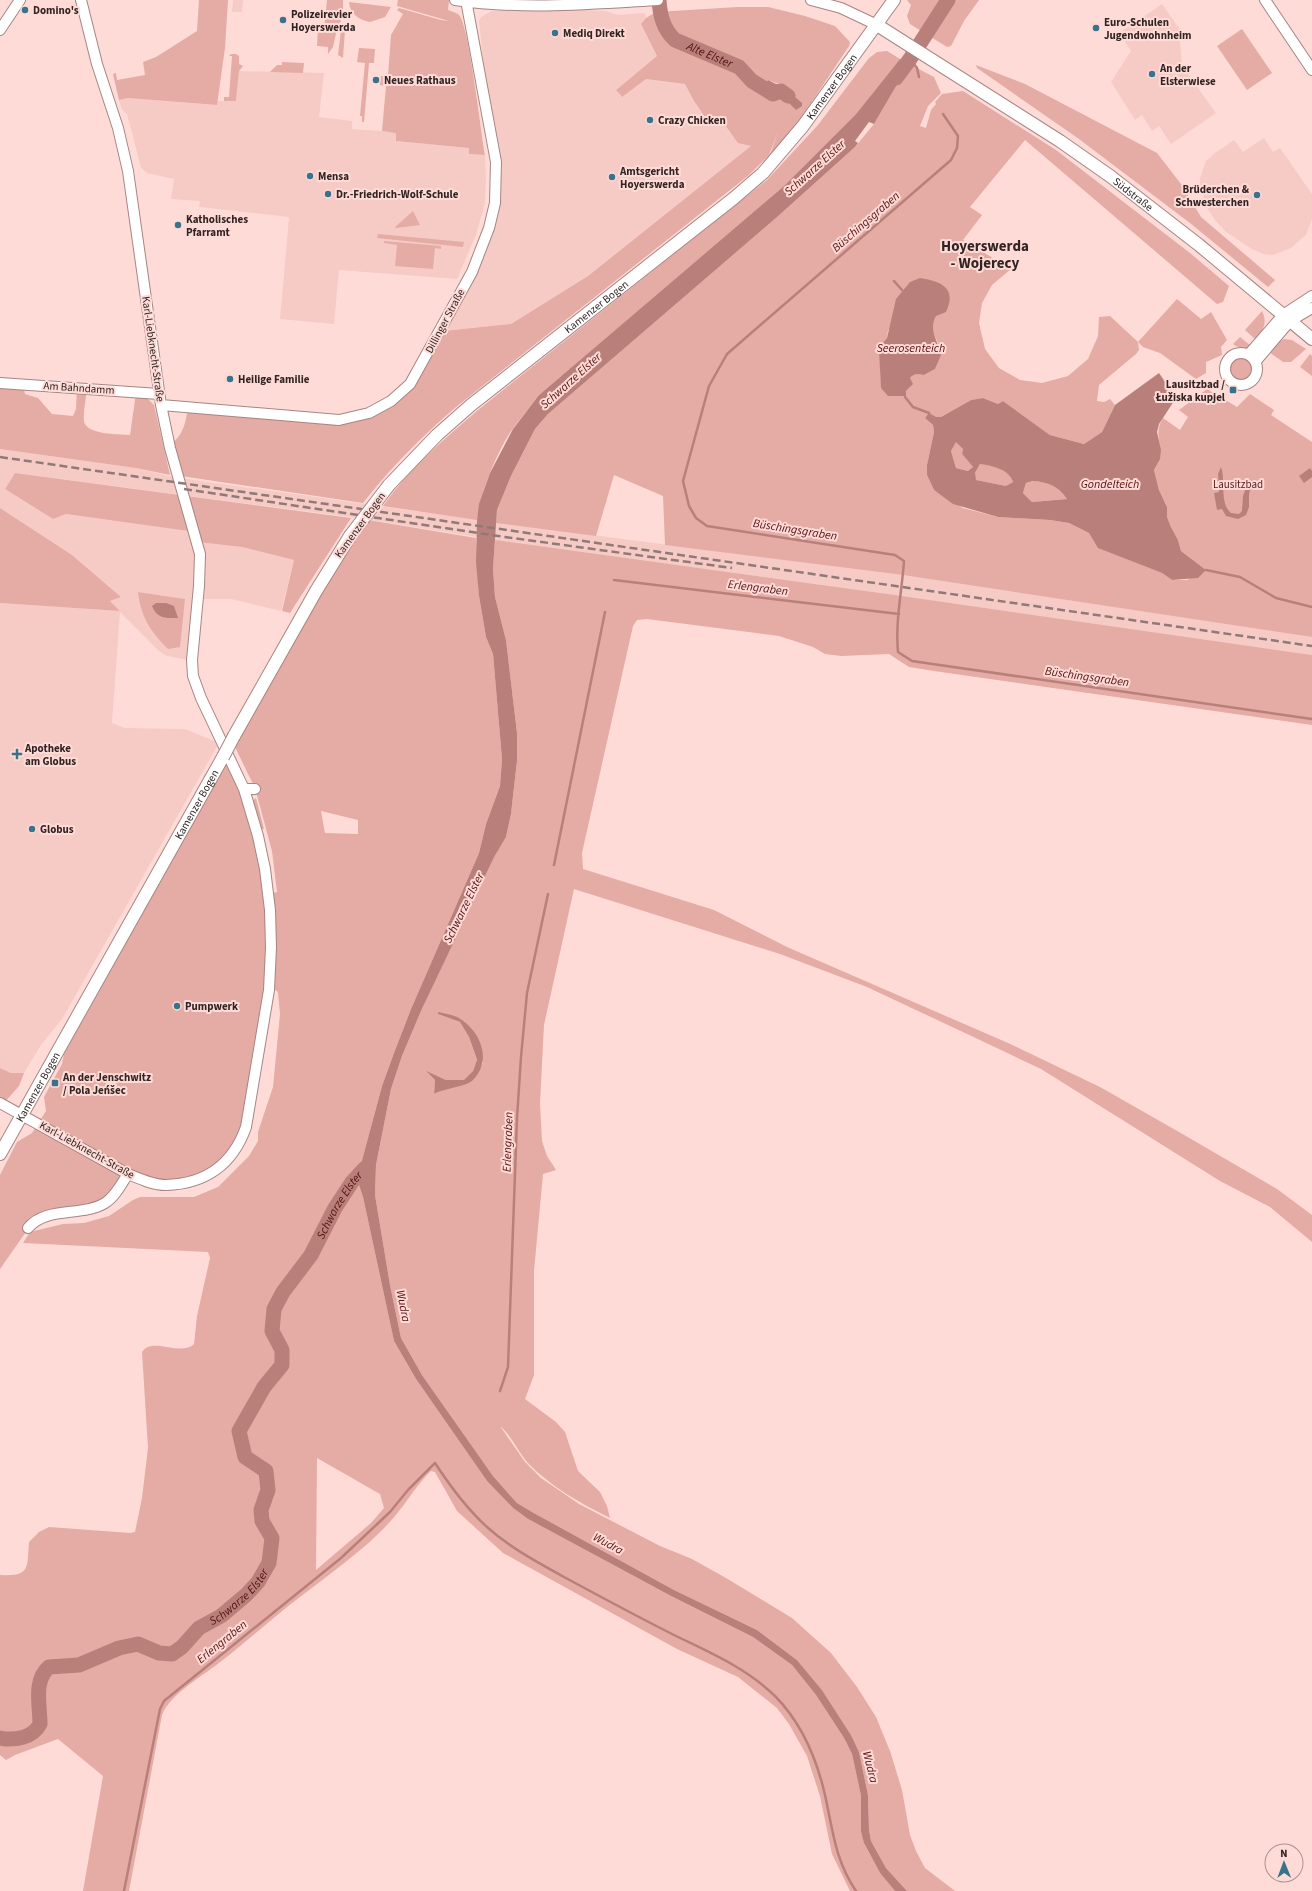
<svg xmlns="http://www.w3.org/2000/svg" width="1312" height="1891" viewBox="0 0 1312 1891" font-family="'Source Sans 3',sans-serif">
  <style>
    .built { fill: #f6cbc6; fill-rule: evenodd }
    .green { fill: #e5aba5; fill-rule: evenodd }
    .water { fill: #b9807b; fill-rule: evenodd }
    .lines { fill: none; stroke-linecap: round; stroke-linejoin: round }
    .stream { stroke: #b9807b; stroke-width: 2.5 }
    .river { stroke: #b9807b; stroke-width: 15 }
    .minor-casing { stroke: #a68582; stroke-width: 12 }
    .major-casing { stroke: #a68582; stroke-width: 14 }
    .minor { stroke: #fff; stroke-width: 10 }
    .major { stroke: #fff; stroke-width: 12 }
    .rail { stroke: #917977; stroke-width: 2.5; stroke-dasharray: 8 4; stroke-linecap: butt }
    .major-bridge-casing { stroke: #a68582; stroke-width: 14; stroke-linecap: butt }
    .major-bridge { stroke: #fff; stroke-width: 12 }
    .poi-dot { fill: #38728b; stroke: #ffdbd7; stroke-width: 1.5 }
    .labels { text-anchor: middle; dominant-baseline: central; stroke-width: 4; stroke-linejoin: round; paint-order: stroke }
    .poi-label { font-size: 11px; font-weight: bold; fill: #312423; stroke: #ffdbd7; text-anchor: start }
    .street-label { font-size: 11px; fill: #312423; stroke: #ffdbd7 }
    .park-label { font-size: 11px; fill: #5d1717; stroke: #ffdbd7 }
    .water-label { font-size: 12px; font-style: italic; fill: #561011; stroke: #ffdbd7 }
    .district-label { font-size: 15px; font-weight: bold; fill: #312423; stroke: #ffdbd7 }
  </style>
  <rect width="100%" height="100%" fill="#ffdbd7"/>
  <path class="built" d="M 233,0 L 243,0 L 242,12 L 232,12 Z
    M 1162,4 L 1179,28 L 1182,66 L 1216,113 L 1171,144 L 1159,126 L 1152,131 L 1142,115 L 1135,120 L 1111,82 L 1131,51 L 1119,33 Z
    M 587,10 L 606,11 L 618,15 L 645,13 L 646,18 L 641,24 L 657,56 L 616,90 L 621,97 L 646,79 L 685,84 L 694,101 L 709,123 L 725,125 L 738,142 L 751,146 L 588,276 L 511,324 L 444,331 L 486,251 L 495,226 L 501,199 L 501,161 L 487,97 L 479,21 L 481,17 L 491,11 Z
    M 239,71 L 324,73 L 319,117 L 352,121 L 352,129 L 396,132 L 396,141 L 470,148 L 469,154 L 485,155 L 486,178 L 485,203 L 476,235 L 457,279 L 339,270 L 334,324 L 280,319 L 289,217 L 199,207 L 200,201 L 171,199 L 174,179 L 147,173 L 141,168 L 127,114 L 122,110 L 119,100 L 128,98 L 217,105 L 217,101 L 236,101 Z
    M 1264,138 L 1273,152 L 1280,148 L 1312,194 L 1312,219 L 1306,235 L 1291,248 L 1273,255 L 1263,254 L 1252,249 L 1226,232 L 1215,220 L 1207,208 L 1200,185 L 1200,178 L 1206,161 L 1215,153 L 1234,140 L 1243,152 Z
    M 0,449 L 136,468 L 173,477 L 515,525 L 910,576 L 1312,637 L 1312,655 L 895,595 L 507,542 L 365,519 L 15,473 L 5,489 L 53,519 L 66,514 L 195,532 L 198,542 L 242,547 L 294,560 L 281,611 L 231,599 L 198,599 L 188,660 L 167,656 L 159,651 L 120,612 L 112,723 L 125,728 L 185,729 L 219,743 L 62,1019 L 41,1045 L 24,1073 L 11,1073 L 0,1068 L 0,603 L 120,611 L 110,601 L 121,597 L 72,555 L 0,508 ZM 138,592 L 184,599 L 180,647 Z"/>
  <path class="green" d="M 199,0 L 228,0 L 225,48 L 217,105 L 128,98 L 119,100 L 113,74 L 116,73 L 117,80 L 145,75 L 143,62 L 156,57 L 197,31 Z
    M 327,0 L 343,0 L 343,16 L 337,29 L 333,47 L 328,54 L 328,47 L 317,46 L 318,28 L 324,28 Z
    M 398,0 L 449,0 L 448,10 C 451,11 457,13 459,15 C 469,25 481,134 485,155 L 469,154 L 469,148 L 396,141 L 396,133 L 382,131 L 386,86 L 380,85 L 381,76 L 388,76 L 391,35 L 403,14 L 397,10 L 399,8 L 441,20 L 449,21 L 397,6 Z
    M 907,0 L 979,0 L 964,21 L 951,46 L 947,47 L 910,24 L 907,16 L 911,5 Z
    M 349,2 L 391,7 L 385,17 L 370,22 C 359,20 350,14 349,2 Z
    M 738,7 L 768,7 L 805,16 L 835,26 L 850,42 L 849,46 L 797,124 L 770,155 L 778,131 L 769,155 L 749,175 L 456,407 C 422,436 391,467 363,503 L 181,476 L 171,444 C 184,435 187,419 188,403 L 350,416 L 392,401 L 444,331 L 511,324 L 588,276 L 751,146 L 738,143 L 725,125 L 709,123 L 694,101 L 685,84 L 646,79 L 622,97 L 616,90 L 657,56 L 641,24 L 646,18 L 656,12 ZM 669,34 L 675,39 L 740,66 L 753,81 L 767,90 L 752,82 L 739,68 L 675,40 ZM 768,80 L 779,84 L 796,109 L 783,97 L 772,96 L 769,93 L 774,85 L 764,86 Z
    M 1242,29 L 1272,73 L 1247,90 L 1217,46 Z
    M 341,30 L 345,30 L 343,58 L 338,55 Z
    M 359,48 L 375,49 L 374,63 L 369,63 L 364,122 L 362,122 L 362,116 L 360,116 L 365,63 L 357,62 Z
    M 887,51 L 900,59 L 856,114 L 784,186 L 539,395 C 531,406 522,416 514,427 C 497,450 481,492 477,520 L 383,506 C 409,469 443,440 478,410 L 767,180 L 818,125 L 869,58 L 877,52 Z
    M 231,54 L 236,54 L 239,56 L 239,64 L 243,66 L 239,71 L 236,101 L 224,101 L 224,97 L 229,97 L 232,56 L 229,56 Z
    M 282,62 L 304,63 L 303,73 L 270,72 L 277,65 L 282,65 Z
    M 909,64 L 934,77 L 941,93 L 928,106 L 920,126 L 926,128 L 931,110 L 936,104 L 935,102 L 942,94 L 963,91 L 1056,150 L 1190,253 L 1229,286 L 1223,302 L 1217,304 L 1025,140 L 970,207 L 982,215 L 963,240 L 1011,269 L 992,285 L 982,303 L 979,323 L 985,349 L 999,368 L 1020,380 L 1042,383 L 1068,376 L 1088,359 L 1098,336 L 1099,317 L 1110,316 L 1138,342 L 1177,299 L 1201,319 L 1211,312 L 1227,340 L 1221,347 L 1222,355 L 1206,362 L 1206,373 L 1196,379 L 1160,353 L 1143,347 L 1138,342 L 1139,350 L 1136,354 L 1099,385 L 1097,401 L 1104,402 L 1110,399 L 1115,405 L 1102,432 L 1084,444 L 1050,435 L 1003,401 L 998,404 L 983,398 L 971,400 L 941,417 L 925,418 L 933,425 L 934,432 L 927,465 L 927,475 L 934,490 L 963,508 L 998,517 L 1050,520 L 1069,523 L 1089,533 L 1099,548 L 1162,573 L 1172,580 L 1187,580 L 1206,570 L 1181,551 L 1178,540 L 1171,527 L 1167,517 L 1167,507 L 1159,490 L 1154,470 C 1168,448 1151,436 1163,418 L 1180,430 L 1188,417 L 1179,410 L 1207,389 L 1237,407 L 1250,394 L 1274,410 L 1271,415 L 1312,442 L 1312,637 L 903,575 L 665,545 L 663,496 L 614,475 L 596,536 L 496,523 L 497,510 L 511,476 L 535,429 L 548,414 L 776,218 L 855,147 L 874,124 ZM 946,312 L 936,315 C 928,330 935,333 939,346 C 941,352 937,363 935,369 L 924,375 C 918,374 914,373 910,378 L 911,386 L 906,391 L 906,396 L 894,396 L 881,388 L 880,346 L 887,338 L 888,330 Z
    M 976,65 L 1025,84 L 1157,153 L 1181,184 L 1201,217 L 1275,280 L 1268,287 L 1190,223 L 1079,139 L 977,68 Z
    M 413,211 L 420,225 L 396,228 L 395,227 Z
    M 378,234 L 464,242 L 463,247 L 377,238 Z
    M 384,241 L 441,246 L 441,249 L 435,248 L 433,269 L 395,266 L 397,245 L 384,243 Z
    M 1262,311 C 1268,323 1263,330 1256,340 L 1245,330 Z
    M 1240,337 L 1251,346 C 1244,350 1240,349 1233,344 Z
    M 1284,339 L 1292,340 L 1306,349 L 1291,362 L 1283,362 L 1269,352 L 1277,343 Z
    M 1310,354 L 1312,356 L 1312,376 L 1300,367 Z
    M1230 369a11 11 0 1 1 22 0a11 11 0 1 1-22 0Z
    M 0,387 L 24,390 L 25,394 L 38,398 L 52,414 L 73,416 L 76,409 L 77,389 L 87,389 C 86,399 83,411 84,421 C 86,435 119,434 130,435 L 136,393 L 148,399 L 154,405 L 170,475 L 136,468 L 0,449 Z
    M 956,441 L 963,449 L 962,454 L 973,467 L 968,471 L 956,468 L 951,451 Z
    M 980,464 C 992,466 1009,469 1013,482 L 1006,486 L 975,480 L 975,473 Z
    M 15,473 L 351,518 L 290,613 L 282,611 L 294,560 L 242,547 L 198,542 L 195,532 L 66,514 L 53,519 L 5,489 Z
    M 1034,481 C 1049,482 1058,486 1067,499 L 1032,502 L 1023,493 L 1026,483 Z
    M 0,508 L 72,555 L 121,597 L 110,601 L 120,611 L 0,603 Z
    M 362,519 L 476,538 L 479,596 L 486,637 L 493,654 L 502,759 L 500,786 L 486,824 L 479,853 L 411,1009 L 394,1053 L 382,1086 L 361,1164 L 350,1181 L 358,1182 L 363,1197 L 394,1341 L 416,1379 L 487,1481 L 513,1508 L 528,1519 L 671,1596 L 753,1637 L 792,1665 L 816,1695 L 844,1738 L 852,1754 L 861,1796 L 864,1843 L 880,1873 L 895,1891 L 850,1891 L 832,1854 L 820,1796 L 807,1756 L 789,1724 L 777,1708 L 738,1677 L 677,1649 L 503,1553 L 457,1511 L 435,1472 L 431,1471 C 417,1484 408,1501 395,1516 C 370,1546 331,1573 300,1597 C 271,1619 244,1644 215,1666 C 199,1678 169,1696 162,1715 L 129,1891 L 83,1891 L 103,1776 L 58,1739 L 15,1755 L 6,1760 L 0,1755 L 0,1575 C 31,1577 27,1567 29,1542 L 39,1532 L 49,1527 L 130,1533 L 135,1532 L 142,1498 L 148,1448 L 142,1352 C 152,1336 181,1357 194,1344 L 197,1316 L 210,1258 L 208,1252 L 23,1243 L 30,1232 L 63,1224 L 84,1223 L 109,1216 L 133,1200 L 140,1197 L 194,1197 L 218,1187 L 249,1156 L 258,1141 L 258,1132 L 273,1087 L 280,1014 L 278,992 L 273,988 L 275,910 L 273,893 L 277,892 L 272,851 L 255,788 L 233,743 ZM 321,811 L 358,820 L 358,834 L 325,833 ZM 317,1458 L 380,1494 L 384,1508 L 371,1523 L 316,1570 Z
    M 495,540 L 895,595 L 1312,655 L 1312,725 L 934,671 L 909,667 L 889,654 L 841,656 L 825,654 L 813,647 L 779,636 L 647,619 L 637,620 L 633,626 L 582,853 L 583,869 L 714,910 L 787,947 L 1008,1043 L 1100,1087 L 1179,1132 L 1277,1189 L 1312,1215 L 1312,1242 L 1270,1207 L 1220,1181 L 1041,1069 L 965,1033 L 867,987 L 780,954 L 574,889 L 544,1025 L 540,1103 L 542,1141 L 547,1156 L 556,1170 L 543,1174 L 534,1271 L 534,1375 L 525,1399 L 556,1422 L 565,1432 L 578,1471 L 600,1492 L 607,1506 L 610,1518 C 580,1503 551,1487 528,1463 C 518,1452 511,1435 500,1426 L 525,1462 L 541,1478 L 579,1504 L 660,1546 L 692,1559 L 726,1578 L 792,1618 L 831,1653 L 857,1687 L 876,1717 L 890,1751 L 902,1790 L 910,1835 L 916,1851 L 925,1868 L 955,1891 L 907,1891 L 886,1868 L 871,1841 L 869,1830 L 868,1795 L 859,1752 L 851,1735 L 822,1690 L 797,1660 L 757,1630 L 674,1590 L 532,1512 L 517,1503 L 493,1476 L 422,1375 L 401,1338 L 390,1285 L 375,1195 L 376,1165 L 391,1089 L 402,1056 L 421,1011 L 493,857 L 506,837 L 511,814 L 517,761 L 517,733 L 506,640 L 495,597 L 493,569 ZM 438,1014 L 461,1019 L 483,1063 L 471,1082 L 442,1090 L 434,1094 L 435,1080 L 427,1072 L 446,1080 L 465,1080 L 473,1071 L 477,1061 L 469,1037 L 460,1022 Z
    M 138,592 L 185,599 L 180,647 L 168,649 C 150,631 141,617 138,592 Z
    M 230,757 L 258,836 L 271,947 L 242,1138 L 211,1173 L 165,1184 L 127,1174 L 101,1205 L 35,1219 L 0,1269 L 0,1175 L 17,1142 L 32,1133 L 46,1111 L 44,1097 L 62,1064 L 64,1054 Z
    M 256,798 L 264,829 L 261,829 L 252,801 Z
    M 0,1068 L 11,1073 L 24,1073 L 19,1086 L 4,1103 L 0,1100 Z"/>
  <path class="water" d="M 900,59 L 909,64 L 874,124 L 869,122 L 855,141 L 858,143 L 855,147 L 776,218 L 548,414 L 535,429 L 511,476 L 497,510 L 493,569 L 495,597 L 506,640 L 517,733 L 517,761 L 511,814 L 506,837 L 494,857 L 421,1011 L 402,1056 L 391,1089 L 376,1165 L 375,1195 L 390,1285 L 401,1338 L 422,1375 L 493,1476 L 517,1503 L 532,1512 L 674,1590 L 757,1630 L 797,1660 L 822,1690 L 851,1735 L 859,1752 L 868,1795 L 869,1830 L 871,1841 L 886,1868 L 907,1891 L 895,1891 L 880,1873 L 864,1843 L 861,1831 L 861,1796 L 852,1754 L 844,1738 L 816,1695 L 792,1665 L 753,1637 L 671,1596 L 528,1519 L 513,1508 L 487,1481 L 416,1379 L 394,1341 L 363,1197 L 358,1182 L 354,1186 L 350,1181 L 361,1164 L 382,1086 L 394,1053 L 411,1009 L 479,853 L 486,824 L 500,786 L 502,759 L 493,654 L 486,637 L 479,596 L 476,562 L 477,520 L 479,504 L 490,473 L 513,429 L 539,395 L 784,186 L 856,114 Z
    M 768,80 L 776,84 L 780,84 L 802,103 L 802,106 L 796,110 L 783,97 L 773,98 L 769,93 L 774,85 L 770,90 L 764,86 Z
    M 920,278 C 939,281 958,287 946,312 L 936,316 C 928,330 938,340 941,355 L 935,369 L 924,375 C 918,374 914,373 910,378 L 913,384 L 906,391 L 906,396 L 888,396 L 881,388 L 879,351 L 880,346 L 887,338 L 896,299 L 910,282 Z
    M 1159,373 L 1176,398 L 1159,424 L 1157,432 L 1161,450 L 1160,459 L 1154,470 L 1159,490 L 1167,507 L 1167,517 L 1171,527 L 1178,540 L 1181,551 L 1206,570 L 1198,578 L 1172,580 L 1162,573 L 1098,548 L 1089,533 L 1069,523 L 1050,520 L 998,517 L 953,504 L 934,490 L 927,475 L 927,465 L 934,432 L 933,425 L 925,418 L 929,413 L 936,417 L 941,417 L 971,400 L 983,398 L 998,404 L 1003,401 L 1050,435 L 1084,444 L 1102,432 L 1115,405 ZM 956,442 L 963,449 L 962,454 L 973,467 L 968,471 L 956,468 L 951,451 ZM 980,464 C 992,466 1009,469 1013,482 L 1006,486 L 976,480 L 975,473 ZM 1033,481 C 1048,482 1058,486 1067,499 L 1032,502 L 1023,493 L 1026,483 Z
    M 1221,467 C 1226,479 1219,503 1231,513 L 1239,514 L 1242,511 L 1243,496 L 1248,482 L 1253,480 L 1249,494 L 1249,507 L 1246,515 L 1238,519 L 1226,516 L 1222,509 L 1217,510 L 1214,493 L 1219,492 L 1218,474 Z
    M 1310,468 L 1312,471 L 1312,477 L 1304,483 L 1299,476 Z
    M 156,603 L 166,603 L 174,606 L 178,618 C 166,618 157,619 152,606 Z
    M 438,1012 C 446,1014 456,1015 462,1020 C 482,1034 492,1062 472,1081 C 466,1086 443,1089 434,1094 L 435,1080 L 426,1071 L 446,1080 L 464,1080 L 473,1071 L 477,1060 L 469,1037 L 460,1022 L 438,1014 Z"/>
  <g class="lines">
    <path class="stream" d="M 910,59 L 917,68 L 919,77
      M 943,114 L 958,136 L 957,148 L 951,160 L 727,354 L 709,386 L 683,481 L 689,506 L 696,518 L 707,526 L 895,555 L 904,561 C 902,591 895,622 898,652 L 912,661 L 1312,719
      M 894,281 L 902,290
      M 905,397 L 913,407 L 929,413
      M 1206,570 L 1240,577 L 1276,598 L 1312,607
      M 614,580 L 899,614
      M 554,865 L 605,612
      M 500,1391 L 508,1367 L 517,1118 L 521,1057 L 527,993 L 548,894
      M 124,1891 L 160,1709 L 164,1701 L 341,1558 L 390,1512 L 408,1490 L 435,1463 C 450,1486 466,1508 487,1527 C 509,1547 537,1562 564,1577 C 601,1597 638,1617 676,1636 C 711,1653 748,1669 776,1697 C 802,1724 817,1760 825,1795 C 833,1831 835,1860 856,1891"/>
    <g class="river">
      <path id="s1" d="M 659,0 C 660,15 663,29 675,40 L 739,67 L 752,81 L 773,94 L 781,91 L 788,96"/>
      <path d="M 896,78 L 910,59 L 948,0"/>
      <path id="s2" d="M 0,1738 C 14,1741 33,1738 40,1724 C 40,1705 33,1681 49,1667 L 79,1665 L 119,1648 L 138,1644 L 159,1653 L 172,1654 L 182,1647 L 199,1628 L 221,1616 L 246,1595 L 258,1582 L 269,1563 L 272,1538 L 262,1521 L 261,1510 L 268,1490 L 266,1471 L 245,1457 L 239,1431 L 264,1387 L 282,1365 L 282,1350 L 272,1331 L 274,1309 L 283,1292 L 311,1255 L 335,1208 L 352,1182 L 365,1168"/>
    </g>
    <defs>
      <path id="minor" d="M 455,0 C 522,10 591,4 658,0
        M 811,0 L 841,8 L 877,25
        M 1265,0 L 1312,70
        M 0,30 L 20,0
        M1225 369a16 16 0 1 1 32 0a16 16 0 1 1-32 0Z
        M 1249,354 L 1283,315 L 1312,296
        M 1256,361 L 1290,321 L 1312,308
        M 0,383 L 159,394
        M 161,405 L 339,420 L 369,413 L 391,401 L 410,384 L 472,272 L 489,228 L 495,203 L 496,162 L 466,0
        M 244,789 L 255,789
        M 0,1103 L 128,1174 C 140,1179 153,1185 166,1185 C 206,1184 233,1164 246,1127 L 269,990 L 271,947 L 270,910 L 265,869 L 258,836 L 244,789 L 201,698 L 193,676 L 192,660 L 199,586 L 200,554 L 170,448 L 161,405 L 128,171 L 118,128 L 97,64 L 81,0
        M 28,1228 C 46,1206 82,1217 105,1203 C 115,1197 122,1183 128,1174"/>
      <g id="major">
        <path id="s3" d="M 877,25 L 1060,141 L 1110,176 L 1199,245 L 1312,339"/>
        <path id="s4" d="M 389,485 L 437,435 L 471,405 L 734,198 L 763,173 L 803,126 L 894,0"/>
        <path d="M 234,736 L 316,591 L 350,536"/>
        <path id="s5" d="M 0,1154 L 223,757"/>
      </g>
    </defs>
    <use href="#minor" class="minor-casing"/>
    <use href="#major" class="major-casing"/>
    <use href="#minor" class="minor"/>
    <use href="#major" class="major"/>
    <path class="rail" d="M 0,457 L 1312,646
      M 184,489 L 505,537 L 732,568"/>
    <defs>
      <path id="major-bridge" d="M 350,536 L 389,485
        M 223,757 L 234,736"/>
    </defs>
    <use href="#major-bridge" class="major-bridge-casing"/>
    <use href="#major-bridge" class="major-bridge"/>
  </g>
  <g class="poi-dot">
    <circle cx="25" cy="10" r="4"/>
    <circle cx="283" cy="20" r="4"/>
    <circle cx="1096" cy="28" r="4"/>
    <circle cx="555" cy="33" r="4"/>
    <circle cx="1152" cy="74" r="4"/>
    <circle cx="376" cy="80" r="4"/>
    <circle cx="650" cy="120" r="4"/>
    <circle cx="310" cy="176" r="4"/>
    <circle cx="612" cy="177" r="4"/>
    <circle cx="328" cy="194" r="4"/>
    <circle cx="1257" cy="195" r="4"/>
    <circle cx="178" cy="225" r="4"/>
    <circle cx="230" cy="379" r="4"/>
    <rect x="1229" y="386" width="8" height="8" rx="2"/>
    <path d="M15 748h4v4h4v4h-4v4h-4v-4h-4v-4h4z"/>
    <circle cx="32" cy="829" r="4"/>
    <circle cx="177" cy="1006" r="4"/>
    <rect x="51" y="1079" width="8" height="8" rx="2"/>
  </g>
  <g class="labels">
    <g class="poi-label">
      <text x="33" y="10">Domino's</text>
      <text x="291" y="14">Polizeirevier<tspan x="291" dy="13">Hoyerswerda</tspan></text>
      <text x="1104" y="22">Euro-Schulen<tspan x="1104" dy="13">Jugendwohnheim</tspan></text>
      <text x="563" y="33">Mediq Direkt</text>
      <text x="1160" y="68">An der<tspan x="1160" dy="13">Elsterwiese</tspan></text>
      <text x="384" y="80">Neues Rathaus</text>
      <text x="658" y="120">Crazy Chicken</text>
      <text x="620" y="171">Amtsgericht<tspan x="620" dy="13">Hoyerswerda</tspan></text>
      <text x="318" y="176">Mensa</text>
      <text x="1249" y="189" text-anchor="end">Brüderchen &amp;<tspan x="1249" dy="13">Schwesterchen</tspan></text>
      <text x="336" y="194">Dr.-Friedrich-Wolf-Schule</text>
      <text x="186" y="219">Katholisches<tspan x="186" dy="13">Pfarramt</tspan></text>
      <text x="238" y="379">Heilige Familie</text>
      <text x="1225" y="384" text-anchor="end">Lausitzbad /<tspan x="1225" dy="13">Łužiska kupjel</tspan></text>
      <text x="25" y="748">Apotheke<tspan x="25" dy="13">am Globus</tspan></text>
      <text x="40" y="829">Globus</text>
      <text x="185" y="1006">Pumpwerk</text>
      <text x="63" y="1077">An der Jenschwitz<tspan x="63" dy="13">/ Pola Jeńšec</tspan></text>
    </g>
    <g class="street-label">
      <text stroke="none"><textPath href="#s4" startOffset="598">Kamenzer Bogen</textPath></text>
      <text stroke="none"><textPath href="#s3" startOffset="307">Südstraße</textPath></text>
      <text stroke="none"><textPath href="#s4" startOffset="274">Kamenzer Bogen</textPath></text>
      <text transform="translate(445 321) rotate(-62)">Dillinger Straße</text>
      <text transform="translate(153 349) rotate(82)">Karl-Liebknecht-Straße</text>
      <text transform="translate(79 388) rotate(4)">Am Bahndamm</text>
      <text transform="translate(360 525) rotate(-54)">Kamenzer Bogen</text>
      <text stroke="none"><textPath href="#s5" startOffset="401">Kamenzer Bogen</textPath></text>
      <text stroke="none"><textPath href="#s5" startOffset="77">Kamenzer Bogen</textPath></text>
      <text transform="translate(87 1150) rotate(29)">Karl-Liebknecht-Straße</text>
    </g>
    <g class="park-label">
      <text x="1238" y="484">Lausitzbad</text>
    </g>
    <g class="water-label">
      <text stroke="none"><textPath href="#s1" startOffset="82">Alte Elster</textPath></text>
      <text transform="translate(815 168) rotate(-42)">Schwarze Elster</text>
      <text transform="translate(866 222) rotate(-41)">Büschingsgraben</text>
      <text x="911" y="348">Seerosenteich</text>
      <text transform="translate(571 381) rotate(-42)">Schwarze Elster</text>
      <text x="1110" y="484">Gondelteich</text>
      <text transform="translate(795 530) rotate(9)">Büschingsgraben</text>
      <text transform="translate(758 588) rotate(7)">Erlengraben</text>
      <text transform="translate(1087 677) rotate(8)">Büschingsgraben</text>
      <text transform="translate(464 908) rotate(-64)">Schwarze Elster</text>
      <text transform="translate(508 1142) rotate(-88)">Erlengraben</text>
      <text stroke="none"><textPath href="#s2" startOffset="778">Schwarze Elster</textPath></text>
      <text transform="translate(403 1306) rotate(79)">Wudra</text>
      <text transform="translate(608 1544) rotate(28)">Wudra</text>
      <text stroke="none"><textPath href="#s2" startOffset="323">Schwarze Elster</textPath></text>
      <text transform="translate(222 1642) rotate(-39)">Erlengraben</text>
      <text transform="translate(870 1767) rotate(76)">Wudra</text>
    </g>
    <g class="district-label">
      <text x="985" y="246">Hoyerswerda<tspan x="985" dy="17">- Wojerecy</tspan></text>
    </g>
  </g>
  <g transform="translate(1284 1863) rotate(359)"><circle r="19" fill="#ffdbd7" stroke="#ad928f"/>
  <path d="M0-3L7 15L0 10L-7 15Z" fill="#38728b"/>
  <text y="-6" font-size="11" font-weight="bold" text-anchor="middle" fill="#312423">N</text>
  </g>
</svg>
